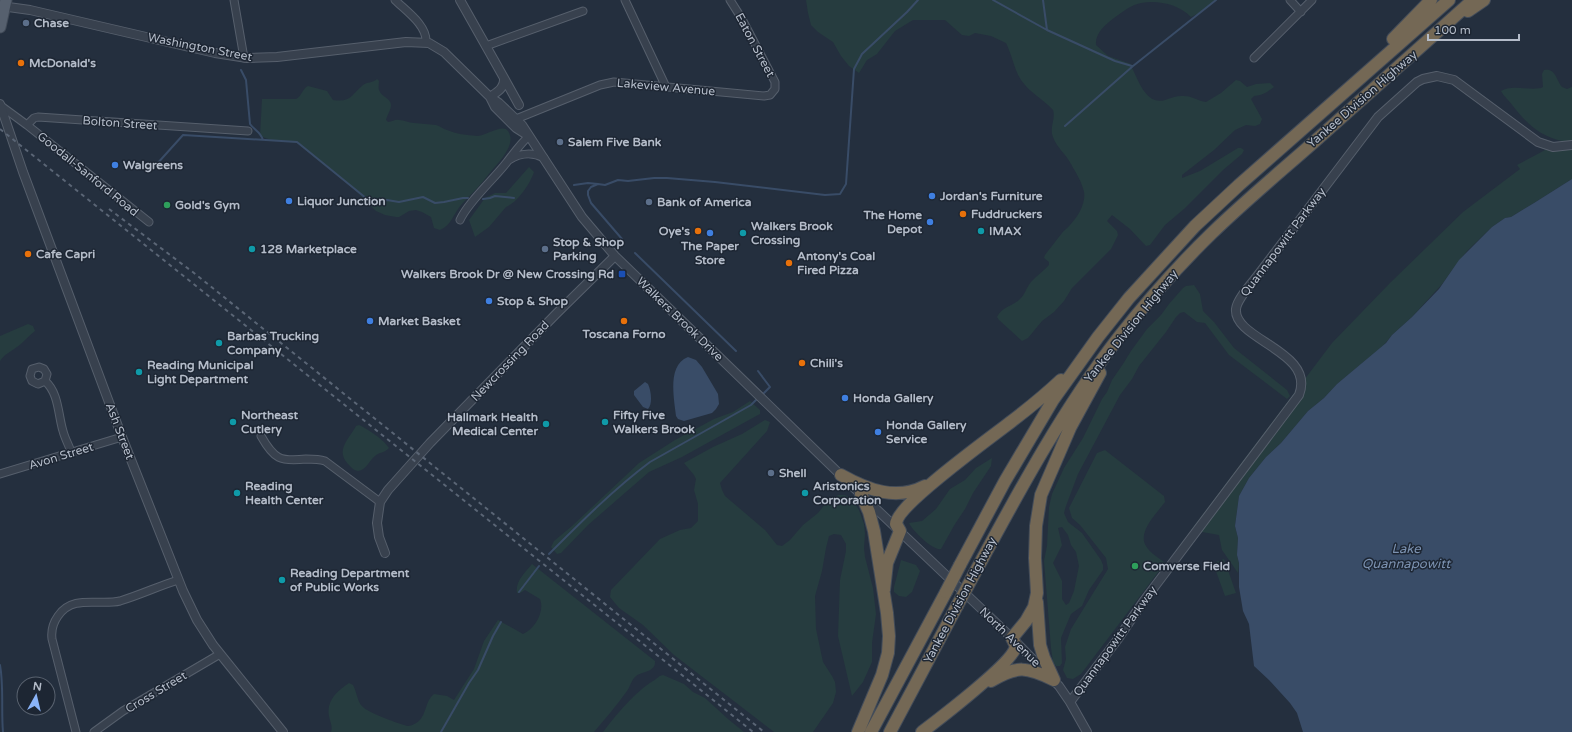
<svg xmlns="http://www.w3.org/2000/svg" width="1572" height="732" viewBox="0 0 1572 732" font-family="'Varela Round',sans-serif">
  <style>
    .green { fill: #263c3f; fill-rule: evenodd }
    .water { fill: #394c67 }
    .lines { fill: none; stroke-linecap: round; stroke-linejoin: round }
    .stream { stroke: #394c67; stroke-width: 2 }
    .minor-casing { stroke: #565f6c; stroke-width: 9 }
    .tertiary-casing { stroke: #565f6c; stroke-width: 10 }
    .primary-casing { stroke: #414a57; stroke-width: 13 }
    .motorway-casing { stroke: #434c59; stroke-width: 14 }
    .minor { stroke: #38414e; stroke-width: 7 }
    .tertiary { stroke: #38414e; stroke-width: 8 }
    .primary { stroke: #56606e; stroke-width: 11 }
    .motorway { stroke: #746855; stroke-width: 12 }
    .rail { stroke: #5a6575; stroke-width: 2; stroke-dasharray: 4 4; stroke-linecap: butt }
    .motorway-bridge-casing { stroke: #434c59; stroke-width: 14; stroke-linecap: butt }
    .motorway-bridge { stroke: #746855; stroke-width: 12 }
    .service-dot { fill: #5c6f8a; stroke: #1d2633; stroke-width: 1.5 }
    .food-dot { fill: #e8710a; stroke: #1d2633; stroke-width: 1.5 }
    .shop-dot { fill: #3f7fe0; stroke: #1d2633; stroke-width: 1.5 }
    .leisure-dot { fill: #2e9e5b; stroke: #1d2633; stroke-width: 1.5 }
    .culture-dot { fill: #0f9aa8; stroke: #1d2633; stroke-width: 1.5 }
    .transit-dot { fill: #1a4fb4; stroke: #1d2633; stroke-width: 1.5 }
    .labels { text-anchor: middle; dominant-baseline: central; stroke-width: 3; stroke-linejoin: round; paint-order: stroke }
    .poi-label { font-size: 12px; font-weight: bold; fill: #b4bcc9; stroke: #1d2633; text-anchor: start }
    .street-label { font-size: 12px; fill: #b4bcc9; stroke: #1d2633 }
    .water-label { font-size: 13px; font-style: italic; fill: #7c92b1; stroke: #1d2633 }
  </style>
  <rect width="100%" height="100%" fill="#242f3e"/>
  <path class="green" d="M 806,0 L 1216,0 L 1201,12 L 1191,17 C 1178,4 1158,0 1141,3 C 1131,5 1122,12 1114,18 C 1105,25 1095,33 1096,45 L 1108,56 L 1131,64 L 1130,66 L 1132,68 C 1138,79 1146,106 1165,100 C 1171,98 1176,96 1182,96 C 1191,95 1198,101 1206,102 L 1221,93 L 1236,80 L 1240,81 L 1247,87 L 1256,84 L 1270,83 L 1274,87 C 1268,92 1261,96 1254,96 L 1251,99 L 1262,119 L 1260,124 L 1255,126 L 1246,125 L 1235,130 L 1214,150 L 1182,175 L 1182,178 L 1200,171 L 1238,148 L 1241,148 L 1244,150 L 1242,154 L 1223,170 L 1184,209 L 1165,225 L 1150,245 L 1146,246 L 1130,229 L 1112,215 L 1107,221 L 1117,231 L 1118,235 L 1111,249 L 1072,288 L 1064,301 L 1054,312 L 1042,321 L 1028,338 L 1022,341 L 999,320 L 997,317 C 1002,307 1011,307 1019,300 C 1025,295 1026,288 1031,282 C 1036,276 1044,271 1049,265 L 1049,262 L 1044,258 L 1045,255 C 1050,248 1056,241 1062,233 C 1064,230 1068,228 1070,225 C 1078,217 1086,203 1084,192 C 1082,182 1076,173 1071,164 C 1066,154 1057,148 1053,137 C 1049,127 1056,119 1053,110 C 1043,99 1030,93 1021,80 C 1014,69 1012,55 1006,43 L 991,36 L 975,33 L 969,36 L 962,35 L 945,20 L 913,20 L 895,31 L 877,54 L 867,60 L 859,73 L 849,66 L 841,56 L 833,42 L 818,32 L 811,25 L 808,13 Z
    M 1544,70 C 1556,68 1556,80 1562,87 L 1567,89 L 1572,87 L 1572,179 L 1534,203 L 1511,217 L 1505,218 L 1492,227 L 1467,251 L 1450,273 L 1443,283 L 1412,317 L 1392,335 L 1383,346 L 1337,384 L 1324,398 L 1308,411 L 1281,443 L 1266,457 L 1249,478 L 1239,496 L 1235,526 L 1238,538 L 1237,555 L 1239,563 L 1238,573 L 1222,550 L 1219,535 L 1191,530 L 1332,343 L 1390,283 L 1463,212 L 1520,169 L 1517,165 L 1562,141 C 1540,136 1526,123 1513,106 C 1509,100 1504,97 1501,91 C 1512,84 1528,91 1541,88 L 1543,87 L 1542,74 Z
    M 377,79 L 379,81 C 379,84 378,87 379,90 C 381,97 391,98 391,105 C 391,110 387,115 386,120 L 388,122 C 393,122 395,119 399,120 C 404,120 409,123 414,123 C 421,124 429,124 436,125 C 440,126 443,129 447,130 C 456,134 467,135 477,136 C 485,136 503,123 508,131 C 518,145 496,165 488,175 C 480,186 470,195 461,205 C 454,213 451,226 440,230 L 434,228 L 431,217 L 422,212 L 416,210 L 409,211 L 399,217 L 396,217 L 385,215 L 376,211 L 356,191 L 297,143 L 271,140 L 260,136 L 262,99 L 296,99 C 302,96 302,89 308,86 L 327,91 L 333,100 C 351,103 352,94 363,85 C 367,82 373,83 377,79 Z
    M 529,167 L 534,172 C 530,184 518,202 506,207 L 489,227 L 475,237 L 469,220 L 485,198 L 495,193 L 506,193 Z
    M 1194,285 L 1200,294 L 1203,311 L 1214,322 L 1234,348 L 1287,390 L 1290,396 L 1287,399 L 1229,355 L 1205,323 L 1197,322 L 1184,312 L 1180,313 L 1176,317 L 1166,332 L 1139,366 L 1132,379 L 1120,395 L 1078,474 L 1066,506 L 1064,513 L 1068,522 L 1082,533 L 1101,560 L 1103,565 L 1103,570 L 1089,590 L 1082,606 L 1071,614 L 1063,633 L 1061,638 L 1062,663 L 1060,666 L 1056,666 L 1053,662 L 1051,648 L 1044,561 L 1047,546 L 1049,507 L 1052,494 L 1064,468 L 1083,438 L 1102,399 L 1107,392 L 1112,380 L 1123,364 L 1131,351 L 1147,329 L 1161,315 L 1169,304 L 1183,288 L 1186,286 ZM 1062,527 L 1068,535 L 1071,545 L 1076,552 L 1079,566 L 1074,591 L 1069,603 L 1066,605 L 1062,599 L 1062,581 L 1053,563 L 1062,545 L 1058,528 Z
    M 28,324 L 33,326 L 35,331 C 30,335 27,338 23,342 C 15,350 6,352 0,361 L 0,336 Z
    M 750,401 L 760,410 L 760,414 L 758,415 L 682,457 L 649,472 L 588,525 L 561,553 L 557,554 L 551,547 L 554,541 L 572,526 L 639,463 L 675,440 L 714,419 L 733,412 Z
    M 765,420 L 770,422 L 767,431 L 720,483 L 722,490 L 725,496 L 765,530 L 777,545 L 782,546 L 790,540 L 803,525 L 818,513 L 826,503 L 838,495 L 845,495 L 852,499 L 859,510 L 864,524 L 865,534 L 864,548 L 865,557 L 873,588 L 876,614 L 872,643 L 872,662 L 863,682 L 852,696 L 838,636 L 840,580 L 846,551 L 846,544 L 841,535 L 834,534 L 829,536 L 826,548 L 822,571 L 815,596 L 816,629 L 823,662 L 832,676 L 835,682 L 836,692 L 833,703 L 813,732 L 774,732 L 674,655 L 643,625 L 619,608 L 610,597 L 611,590 L 660,539 L 680,530 L 691,528 L 698,521 L 698,504 L 694,490 L 696,479 L 694,475 L 684,463 L 713,447 L 742,434 Z
    M 359,425 C 368,429 384,440 389,448 C 385,453 379,452 375,456 C 369,461 366,470 358,471 C 353,470 351,467 348,464 C 335,450 349,439 356,426 Z
    M 1105,450 L 1164,496 L 1165,502 C 1157,513 1137,532 1146,546 C 1150,553 1159,558 1165,563 L 1081,674 L 1073,679 L 1067,678 L 1063,670 L 1066,659 L 1065,647 L 1071,629 L 1108,569 L 1106,558 L 1080,525 L 1072,518 L 1069,508 L 1097,453 Z
    M 992,458 L 991,466 L 973,493 L 965,509 L 955,524 L 941,549 C 933,551 912,530 909,523 L 922,521 L 936,509 L 950,489 L 965,480 L 976,468 Z
    M 1224,559 L 1236,593 L 1225,596 L 1213,563 Z
    M 901,560 L 916,565 L 920,571 L 912,592 L 906,597 L 899,596 L 894,592 L 894,587 Z
    M 532,564 L 655,661 C 656,673 641,671 635,677 C 631,681 630,687 627,691 C 617,705 605,719 594,732 L 331,732 C 333,726 330,722 329,716 C 326,701 337,691 349,683 L 353,685 C 357,692 357,702 363,707 C 367,712 401,725 408,726 C 412,726 416,723 419,721 C 427,713 425,701 434,694 L 447,696 L 454,700 L 474,669 L 484,641 L 498,620 L 523,634 C 535,629 545,611 540,599 L 525,590 L 520,593 L 517,593 C 515,581 525,573 532,564 Z
    M 663,675 L 684,684 L 693,692 L 705,698 L 728,719 L 744,732 L 603,732 C 615,716 636,691 653,681 C 657,679 658,676 663,675 Z"/>
  <path class="water" d="M 1572,179 L 1572,732 L 1303,732 L 1297,713 L 1290,703 L 1269,680 L 1254,666 L 1249,624 L 1243,611 L 1239,587 L 1239,563 L 1237,555 L 1238,538 L 1235,526 L 1239,496 L 1249,478 L 1266,457 L 1281,443 L 1308,411 L 1324,398 L 1337,384 L 1386,343 L 1392,335 L 1412,317 L 1439,289 L 1459,260 L 1492,227 L 1505,218 L 1511,217 L 1534,203 Z
    M 688,357 L 696,360 L 702,367 L 718,394 L 719,404 L 716,409 L 712,413 L 684,421 L 678,419 L 676,416 C 674,398 667,365 688,357 Z
    M 645,382 L 648,384 C 651,390 653,404 648,409 L 643,407 L 634,395 L 634,391 Z"/>
  <g class="lines">
    <path class="stream" d="M 993,0 L 1047,30 L 1115,61 L 1132,66
      M 1043,0 L 1047,30
      M 241,70 L 246,80 L 250,124 C 255,131 260,131 263,140
      M 1065,126 L 1133,66 L 1216,0
      M 156,165 L 183,135 L 297,142 L 372,203 L 387,200 L 399,202 L 423,197 L 435,203 L 444,202 L 463,198 L 468,198
      M 574,185 L 588,183 L 598,184
      M 483,199 L 490,198 L 495,196 L 514,198
      M 622,239 L 591,203 L 588,195 L 588,191 L 591,187 L 598,184 L 605,185 L 618,180 L 628,181 L 654,178 L 667,178 L 715,182 L 825,195 L 840,194 L 846,184 L 854,69 L 862,54 L 907,12 L 918,0
      M 635,253 L 736,351
      M 758,371 L 770,387 L 762,395
      M 549,554 C 581,522 614,489 650,462 L 751,405 L 758,398
      M 519,592 L 539,566
      M 0,665 C 4,687 1,710 3,732
      M 441,732 L 469,683 L 478,670 L 493,636 L 501,622"/>
    <defs>
      <path id="minor" d="M 234,0 L 244,58
        M 395,0 C 406,11 427,25 426,42
        M 625,0 L 666,87
        M 1290,0 L 1301,12
        M 486,46 L 583,11
        M 1254,58 L 1312,0
        M 1,106 L 27,125 L 34,118 L 38,117 L 248,131
        M 516,119 L 600,85 L 614,82 L 764,96 L 770,95 L 775,89 L 775,82 L 742,19 L 730,0
        M 27,125 L 149,222
        M 509,160 C 520,153 533,152 544,158
        M 460,220 C 468,202 494,179 507,162 C 514,153 520,144 529,136
        M 45,381 L 47,374 L 44,369 L 39,367 L 32,369 L 30,376 L 32,381 L 38,384 L 45,381 C 59,393 58,415 63,431 C 65,439 69,445 71,452
        M 261,436 C 274,459 280,462 306,459 C 313,459 319,459 325,461 L 380,502
        M 0,474 L 122,437
        M 76,732 L 52,639 C 51,631 53,623 58,616 C 73,594 99,606 120,601 C 140,595 159,586 178,580
        M 94,732 L 123,711 L 220,654"/>
      <path id="tertiary" d="M 460,0 L 504,78 C 505,88 497,92 490,97
        M 1,6 L 30,10 L 215,53 L 247,58 L 277,57 L 406,42 L 429,43 L 444,52 L 490,97 L 495,107 L 516,128 L 527,135
        M 504,78 L 519,105
        M 490,97 L 499,103 L 522,125 L 582,217 L 615,256 L 851,485 L 1012,638 L 1059,686 L 1070,702 L 1087,732
        M 0,104 L 23,172 L 122,437 L 183,591 L 197,620 L 213,645 L 283,732
        M 385,553 L 379,537 L 377,523 L 380,502 L 388,490 L 430,443 L 556,314 L 615,256
        M 1070,702 L 1118,639 L 1143,602 L 1299,395 C 1316,351 1233,340 1236,309 C 1237,299 1252,283 1258,275 L 1378,117 L 1417,82 L 1423,79 L 1437,76 L 1454,80 L 1538,142 L 1553,147 L 1572,145"/>
      <path id="primary" d="M 0,27 L 6,0"/>
      <path id="motorway" d="M 1468,11 L 1484,0
        M 1393,39 L 1431,0
        M 841,475 C 868,490 896,501 925,486
        M 960,565 L 1005,481 L 1053,400 L 1098,337 L 1129,298 L 1195,226 L 1239,185 L 1449,0
        M 972,578 C 1017,495 1061,412 1119,337 C 1148,300 1179,265 1212,233 C 1245,201 1280,172 1314,142 C 1367,95 1420,47 1473,0
        M 884,590 L 887,563 L 900,531 L 896,524 C 896,505 993,436 1012,421 C 1029,408 1045,395 1061,380
        M 1037,602 L 1040,645 L 1044,658 L 1054,680
        M 991,681 C 1017,665 1027,667 1054,680
        M 858,732 L 882,675 L 888,653 L 889,636 L 887,613 L 874,531 L 869,512 L 861,494
        M 871,732 L 946,592
        M 890,732 L 957,606
        M 922,732 C 939,719 1014,662 1016,646 L 1012,638 L 1026,621 L 1034,607 L 1037,593 L 1035,558 L 1036,526 L 1041,495 L 1070,428 L 1100,373"/>
    </defs>
    <use href="#minor" class="minor-casing"/>
    <use href="#tertiary" class="tertiary-casing"/>
    <use href="#primary" class="primary-casing"/>
    <use href="#motorway" class="motorway-casing"/>
    <use href="#minor" class="minor"/>
    <use href="#tertiary" class="tertiary"/>
    <use href="#primary" class="primary"/>
    <use href="#motorway" class="motorway"/>
    <path class="rail" d="M 0,129 L 753,732
      M 109,209 L 194,273 L 764,732"/>
    <defs>
      <path id="motorway-bridge" d="M 946,592 L 960,565
        M 957,606 L 972,578"/>
    </defs>
    <use href="#motorway-bridge" class="motorway-bridge-casing"/>
    <use href="#motorway-bridge" class="motorway-bridge"/>
  </g>
  <g class="service-dot">
    <circle cx="26" cy="23" r="4"/>
    <circle cx="560" cy="142" r="4"/>
    <circle cx="649" cy="202" r="4"/>
    <circle cx="545" cy="249" r="4"/>
    <circle cx="771" cy="473" r="4"/>
  </g>
  <g class="food-dot">
    <circle cx="21" cy="63" r="4"/>
    <circle cx="963" cy="214" r="4"/>
    <circle cx="698" cy="231" r="4"/>
    <circle cx="28" cy="254" r="4"/>
    <circle cx="789" cy="263" r="4"/>
    <circle cx="624" cy="321" r="4"/>
    <circle cx="802" cy="363" r="4"/>
  </g>
  <g class="shop-dot">
    <circle cx="115" cy="165" r="4"/>
    <circle cx="932" cy="196" r="4"/>
    <circle cx="289" cy="201" r="4"/>
    <circle cx="930" cy="222" r="4"/>
    <circle cx="710" cy="233" r="4"/>
    <circle cx="489" cy="301" r="4"/>
    <circle cx="370" cy="321" r="4"/>
    <circle cx="845" cy="398" r="4"/>
    <circle cx="878" cy="432" r="4"/>
  </g>
  <g class="leisure-dot">
    <circle cx="167" cy="205" r="4"/>
    <circle cx="1135" cy="566" r="4"/>
  </g>
  <g class="culture-dot">
    <circle cx="981" cy="231" r="4"/>
    <circle cx="743" cy="233" r="4"/>
    <circle cx="252" cy="249" r="4"/>
    <circle cx="219" cy="343" r="4"/>
    <circle cx="139" cy="372" r="4"/>
    <circle cx="233" cy="422" r="4"/>
    <circle cx="605" cy="422" r="4"/>
    <circle cx="546" cy="424" r="4"/>
    <circle cx="237" cy="493" r="4"/>
    <circle cx="805" cy="493" r="4"/>
    <circle cx="282" cy="580" r="4"/>
  </g>
  <rect class="transit-dot" x="618" y="270" width="8" height="8" rx="2"/>
  <g class="labels">
    <g class="poi-label">
      <text x="34" y="23">Chase</text>
      <text x="29" y="63">McDonald's</text>
      <text x="568" y="142">Salem Five Bank</text>
      <text x="123" y="165">Walgreens</text>
      <text x="940" y="196">Jordan's Furniture</text>
      <text x="297" y="201">Liquor Junction</text>
      <text x="657" y="202">Bank of America</text>
      <text x="175" y="205">Gold's Gym</text>
      <text x="971" y="214">Fuddruckers</text>
      <text x="922" y="215" text-anchor="end">The Home<tspan x="922" dy="14">Depot</tspan></text>
      <text x="751" y="226">Walkers Brook<tspan x="751" dy="14">Crossing</tspan></text>
      <text x="690" y="231" text-anchor="end">Oye's</text>
      <text x="989" y="231">IMAX</text>
      <text x="553" y="242">Stop &amp; Shop<tspan x="553" dy="14">Parking</tspan></text>
      <text x="710" y="246" text-anchor="middle">The Paper<tspan x="710" dy="14">Store</tspan></text>
      <text x="260" y="249">128 Marketplace</text>
      <text x="36" y="254">Cafe Capri</text>
      <text x="797" y="256">Antony's Coal<tspan x="797" dy="14">Fired Pizza</tspan></text>
      <text x="614" y="274" text-anchor="end">Walkers Brook Dr @ New Crossing Rd</text>
      <text x="497" y="301">Stop &amp; Shop</text>
      <text x="378" y="321">Market Basket</text>
      <text x="624" y="334" text-anchor="middle">Toscana Forno</text>
      <text x="227" y="336">Barbas Trucking<tspan x="227" dy="14">Company</tspan></text>
      <text x="810" y="363">Chili's</text>
      <text x="147" y="365">Reading Municipal<tspan x="147" dy="14">Light Department</tspan></text>
      <text x="853" y="398">Honda Gallery</text>
      <text x="241" y="415">Northeast<tspan x="241" dy="14">Cutlery</tspan></text>
      <text x="613" y="415">Fifty Five<tspan x="613" dy="14">Walkers Brook</tspan></text>
      <text x="538" y="417" text-anchor="end">Hallmark Health<tspan x="538" dy="14">Medical Center</tspan></text>
      <text x="886" y="425">Honda Gallery<tspan x="886" dy="14">Service</tspan></text>
      <text x="779" y="473">Shell</text>
      <text x="245" y="486">Reading<tspan x="245" dy="14">Health Center</tspan></text>
      <text x="813" y="486">Aristonics<tspan x="813" dy="14">Corporation</tspan></text>
      <text x="1143" y="566">Comverse Field</text>
      <text x="290" y="573">Reading Department<tspan x="290" dy="14">of Public Works</tspan></text>
    </g>
    <g class="street-label">
      <text transform="translate(755 45) rotate(62)">Eaton Street</text>
      <text transform="translate(200 47) rotate(11)">Washington Street</text>
      <text transform="translate(666 87) rotate(5)">Lakeview Avenue</text>
      <text transform="translate(1362 99) rotate(-41)">Yankee Division Highway</text>
      <text transform="translate(120 123) rotate(4)">Bolton Street</text>
      <text transform="translate(88 174) rotate(39)">Goodall-Sanford Road</text>
      <text transform="translate(1283 242) rotate(-53)">Quannapowitt Parkway</text>
      <text transform="translate(680 319) rotate(44)">Walkers Brook Drive</text>
      <text transform="translate(1131 326) rotate(-51)">Yankee Division Highway</text>
      <text transform="translate(510 361) rotate(-46)">Newcrossing Road</text>
      <text transform="translate(120 431) rotate(69)">Ash Street</text>
      <text transform="translate(61 456) rotate(-17)">Avon Street</text>
      <text transform="translate(960 600) rotate(-62)">Yankee Division Highway</text>
      <text transform="translate(1010 637) rotate(44)">North Avenue</text>
      <text transform="translate(1115 641) rotate(-54)">Quannapowitt Parkway</text>
      <text transform="translate(156 692) rotate(-31)">Cross Street</text>
    </g>
    <g class="water-label">
      <text x="1406" y="549">Lake<tspan x="1406" dy="15">Quannapowitt</tspan></text>
    </g>
  </g>
  <g transform="translate(36 696) rotate(8)"><circle r="19" fill="#1d2633" stroke="#59626f"/>
  <path d="M0-3L7 15L0 10L-7 15Z" fill="#8ab4f8"/>
  <text y="-6" font-size="11" font-weight="bold" text-anchor="middle" fill="#b4bcc9">N</text>
  </g>
  <path d="M1428 34v6h91v-6" fill="none" stroke="#b4bcc9" stroke-width="2"/>
  <text x="1434" y="34" font-size="12" fill="#b4bcc9" stroke="#1d2633" stroke-width="3" paint-order="stroke">100 m</text>
</svg>
